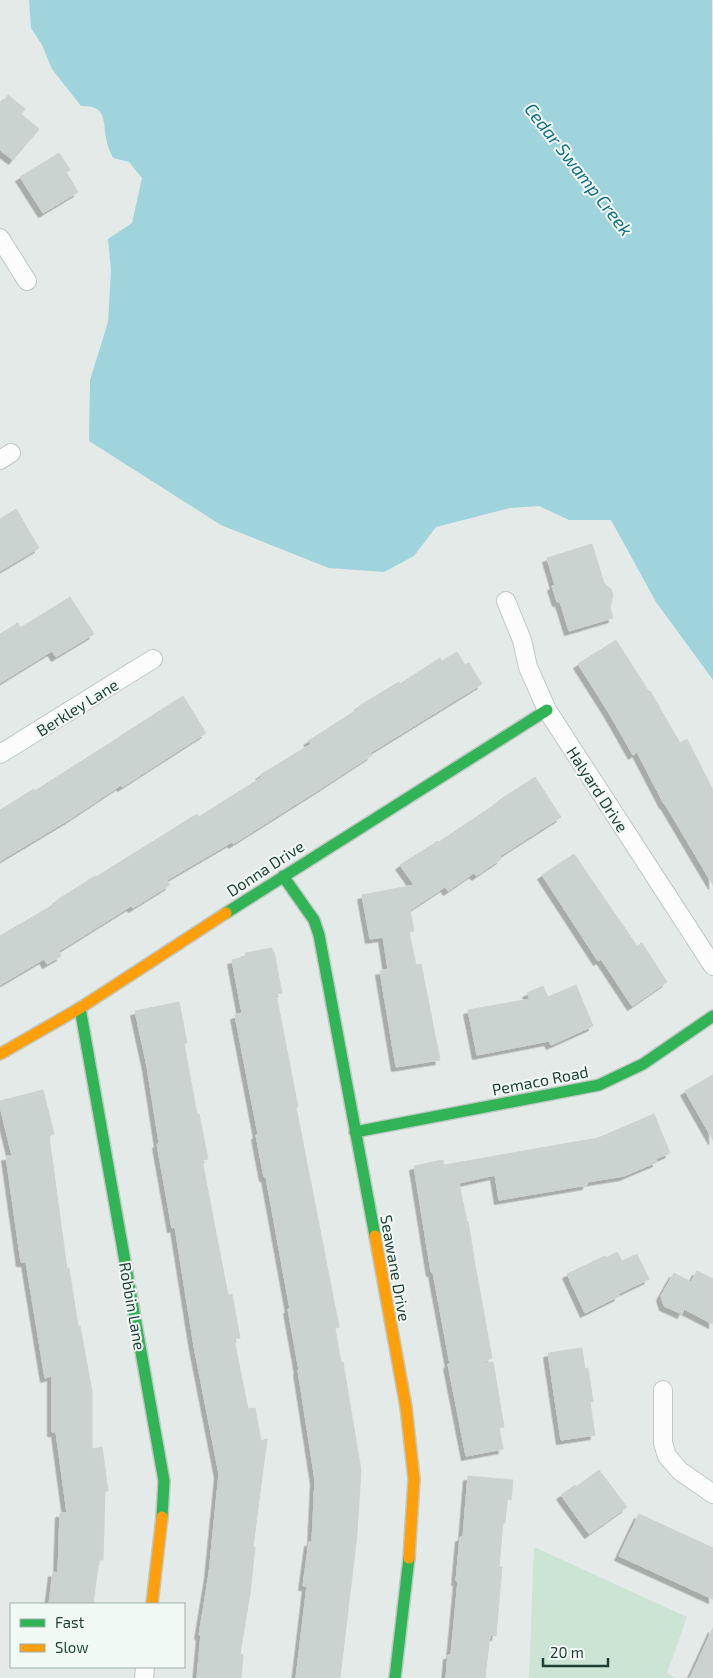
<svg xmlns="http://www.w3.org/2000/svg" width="713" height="1678" viewBox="0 0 713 1678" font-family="'Exo 2',sans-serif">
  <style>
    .green { fill: #cbe4d3 }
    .water { fill: #a0d4dc }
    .building { fill: #cbd3d0; stroke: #ccd3d0; filter: url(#shadow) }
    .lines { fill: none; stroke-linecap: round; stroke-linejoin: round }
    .street-casing { stroke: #c1c7c4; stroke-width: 20 }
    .fast-casing { stroke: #bfc8c4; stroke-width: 14 }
    .slow-casing { stroke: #bfc8c4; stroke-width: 14 }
    .street { stroke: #fbfcfb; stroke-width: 18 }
    .fast { stroke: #30b455; stroke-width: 11 }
    .slow { stroke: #ff9f0a; stroke-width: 11 }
    .labels { text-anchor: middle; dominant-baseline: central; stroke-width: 4; stroke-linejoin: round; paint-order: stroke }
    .street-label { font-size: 16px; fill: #1f3f36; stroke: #f1f9f5 }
    .water-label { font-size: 18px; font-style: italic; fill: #136f81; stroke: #f1f9f5 }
  </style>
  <defs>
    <filter id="shadow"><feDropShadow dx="-4.5" dy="4.5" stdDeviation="0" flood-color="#0004"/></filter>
  </defs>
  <rect width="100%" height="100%" fill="#e4eae7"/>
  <path class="green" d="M 534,1547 L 687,1617 L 667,1673 L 676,1678 L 529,1678 Z"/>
  <path class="water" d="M 29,0 L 712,0 L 713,680 L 656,602 L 611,520 L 569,520 L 539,506 L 510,508 L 436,527 L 414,556 L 384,572 L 329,568 L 221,525 L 89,441 L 90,380 L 108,322 L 111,270 L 108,239 L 132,223 L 142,178 L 129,162 L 113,158 C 110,152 107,145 106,138 C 103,119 106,105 81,106 L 52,69 L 42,45 L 31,28 Z"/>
  <path class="building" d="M 8,95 L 25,109 L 21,114 L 39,129 L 13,160 L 0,150 L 0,105 Z
    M 59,153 L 70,170 L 66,172 L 78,192 L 43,213 L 20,177 Z
    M 16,509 L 39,548 L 0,571 L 0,519 Z
    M 592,544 L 604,583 L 611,589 L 613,595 L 610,607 L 613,618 L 569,631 L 560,602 L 557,602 L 552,586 L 555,585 L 547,558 Z
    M 70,597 L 94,634 L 56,657 L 52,651 L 0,683 L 0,634 L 18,623 L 20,628 Z
    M 616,640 L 649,692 L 650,691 L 680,743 L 687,739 L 713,790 L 713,885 L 665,804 L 664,804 L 637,752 L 633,755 L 609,713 L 578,664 Z
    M 457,652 L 465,665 L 469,663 L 482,684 L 370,753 L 372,755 L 320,789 L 233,844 L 232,842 L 167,880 L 170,885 L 133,908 L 131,906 L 59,951 L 61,956 L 47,964 L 44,959 L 0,985 L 0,936 L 58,902 L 57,900 L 95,876 L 96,877 L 197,814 L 199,817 L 262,777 L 260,775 L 311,744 L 308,741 L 360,708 L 359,706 L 399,682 L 400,684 L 440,658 L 442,661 Z
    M 183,696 L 206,733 L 122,787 L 121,785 L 70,819 L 0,861 L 0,810 L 34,789 L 35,791 Z
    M 535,777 L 561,817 L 500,856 L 501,859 L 476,876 L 474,873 L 448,891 L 445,887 L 410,910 L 414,931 L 409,932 L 416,965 L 421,964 L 440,1060 L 396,1067 L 380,971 L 388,969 L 383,937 L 370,939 L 362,895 L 414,885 L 400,865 L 438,841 L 439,842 L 499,802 L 498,801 Z
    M 574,854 L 637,946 L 642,943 L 667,982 L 632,1006 L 601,959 L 598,961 L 542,875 Z
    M 272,948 L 272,952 L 274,952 L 282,993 L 276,994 L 298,1107 L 296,1107 L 339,1327 L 335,1328 L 341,1363 L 343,1362 L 361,1470 L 357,1534 L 340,1678 L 296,1678 L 307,1586 L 303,1586 L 309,1542 L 312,1542 L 315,1480 L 298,1370 L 299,1370 L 288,1309 L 290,1309 L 266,1177 L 264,1177 L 256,1135 L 258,1134 L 235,1015 L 242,1013 L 232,960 L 246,957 L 245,953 Z
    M 576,985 L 593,1026 L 551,1045 L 549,1041 L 477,1055 L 468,1010 L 530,999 L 527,993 L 543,986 L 548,997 Z
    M 179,1002 L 187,1043 L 184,1043 L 197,1115 L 199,1114 L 208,1159 L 202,1160 L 228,1295 L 232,1294 L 240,1338 L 234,1339 L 248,1409 L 255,1408 L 261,1441 L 267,1439 L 253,1547 L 255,1547 L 250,1594 L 240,1654 L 243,1655 L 241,1678 L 197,1678 L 201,1635 L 199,1635 L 209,1574 L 219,1474 L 194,1346 L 175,1227 L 172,1228 L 157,1144 L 159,1143 L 147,1066 L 135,1011 Z
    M 713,1075 L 713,1140 L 685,1091 Z
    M 43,1090 L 54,1134 L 49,1136 L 67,1269 L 69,1268 L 78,1326 L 80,1326 L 92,1391 L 92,1449 L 102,1447 L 108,1491 L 105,1491 L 103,1560 L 99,1560 L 93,1604 L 49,1604 L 53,1572 L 58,1573 L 60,1513 L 67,1513 L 56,1432 L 52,1432 L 52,1376 L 45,1378 L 26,1262 L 21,1262 L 6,1156 L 12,1156 L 0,1106 L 0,1101 Z
    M 654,1114 L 670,1153 L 656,1159 L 657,1162 L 624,1176 L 587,1182 L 587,1185 L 499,1200 L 495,1175 L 459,1183 L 467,1222 L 468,1221 L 475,1265 L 492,1358 L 480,1364 L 493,1362 L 504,1427 L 499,1428 L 503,1449 L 466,1456 L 448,1364 L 450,1364 L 433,1272 L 431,1272 L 414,1166 L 443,1160 L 444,1165 L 598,1138 Z
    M 617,1252 L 622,1261 L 637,1254 L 649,1279 L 618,1294 L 619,1296 L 585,1313 L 567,1274 L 605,1256 L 606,1258 Z
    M 697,1271 L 713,1279 L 713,1324 L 684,1309 L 682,1314 L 664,1306 L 661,1296 L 674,1273 L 691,1282 Z
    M 582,1348 L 585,1369 L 588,1368 L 593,1401 L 590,1402 L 595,1435 L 561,1440 L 548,1353 Z
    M 599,1470 L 627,1507 L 589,1534 L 561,1495 L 575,1485 L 576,1487 Z
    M 468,1476 L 513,1480 L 511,1500 L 507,1499 L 505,1523 L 503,1523 L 499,1567 L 502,1567 L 496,1636 L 490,1635 L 485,1678 L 446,1678 L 448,1655 L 451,1655 L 458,1581 L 456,1581 L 460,1537 L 463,1537 Z
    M 639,1514 L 713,1548 L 713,1599 L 619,1556 Z
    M 713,1628 L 713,1678 L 690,1678 Z"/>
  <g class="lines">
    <defs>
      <path id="street" d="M 0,238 L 27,281
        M 0,460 L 11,453
        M 506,601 L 522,640 L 528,667 L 547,710 L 713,966
        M 0,754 L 153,659
        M 663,1390 L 663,1443 L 667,1456 L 680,1471 L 713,1494
        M 144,1678 L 145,1667"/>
      <path id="fast" d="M 283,876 L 314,920 L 319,935 L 375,1236
        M 226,913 L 547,710
        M 80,1008 L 164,1481 L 162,1517
        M 355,1132 L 599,1085 L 643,1064 L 713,1016
        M 395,1678 L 409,1558"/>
      <path id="slow" d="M 0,1054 L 80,1008 L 226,913
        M 375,1236 L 406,1407 L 414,1479 L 409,1558
        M 152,1604 L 162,1517"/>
    </defs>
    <use href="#street" class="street-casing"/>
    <use href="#fast" class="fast-casing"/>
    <use href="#slow" class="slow-casing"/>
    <use href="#street" class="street"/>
    <use href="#fast" class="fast"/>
    <use href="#slow" class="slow"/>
  </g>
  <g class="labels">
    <g class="street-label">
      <text transform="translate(77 707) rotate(-32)">Berkley Lane</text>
      <text transform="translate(598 789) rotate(57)">Halyard Drive</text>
      <text transform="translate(265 868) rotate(-33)">Donna Drive</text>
      <text transform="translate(540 1080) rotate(-11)">Pemaco Road</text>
      <text transform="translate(396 1268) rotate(80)">Seawane Drive</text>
      <text transform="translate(133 1306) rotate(80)">Robbin Lane</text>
    </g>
    <g class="water-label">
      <text transform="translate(579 169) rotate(52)">Cedar Swamp Creek</text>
    </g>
  </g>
  <rect x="10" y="1603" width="175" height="65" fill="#f1f9f5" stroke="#9dafa9"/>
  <rect x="20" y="1619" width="25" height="8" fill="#30b455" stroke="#9dafa9"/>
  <text x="55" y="1628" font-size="15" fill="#1f3f36">Fast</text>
  <rect x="20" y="1644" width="25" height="8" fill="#ff9f0a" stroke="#9dafa9"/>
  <text x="55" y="1653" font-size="15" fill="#1f3f36">Slow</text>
  <path d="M543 1658v8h65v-8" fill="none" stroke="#1f3f36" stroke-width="2.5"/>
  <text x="550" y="1658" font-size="15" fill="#1f3f36" stroke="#f1f9f5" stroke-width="4" paint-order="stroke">20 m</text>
</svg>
